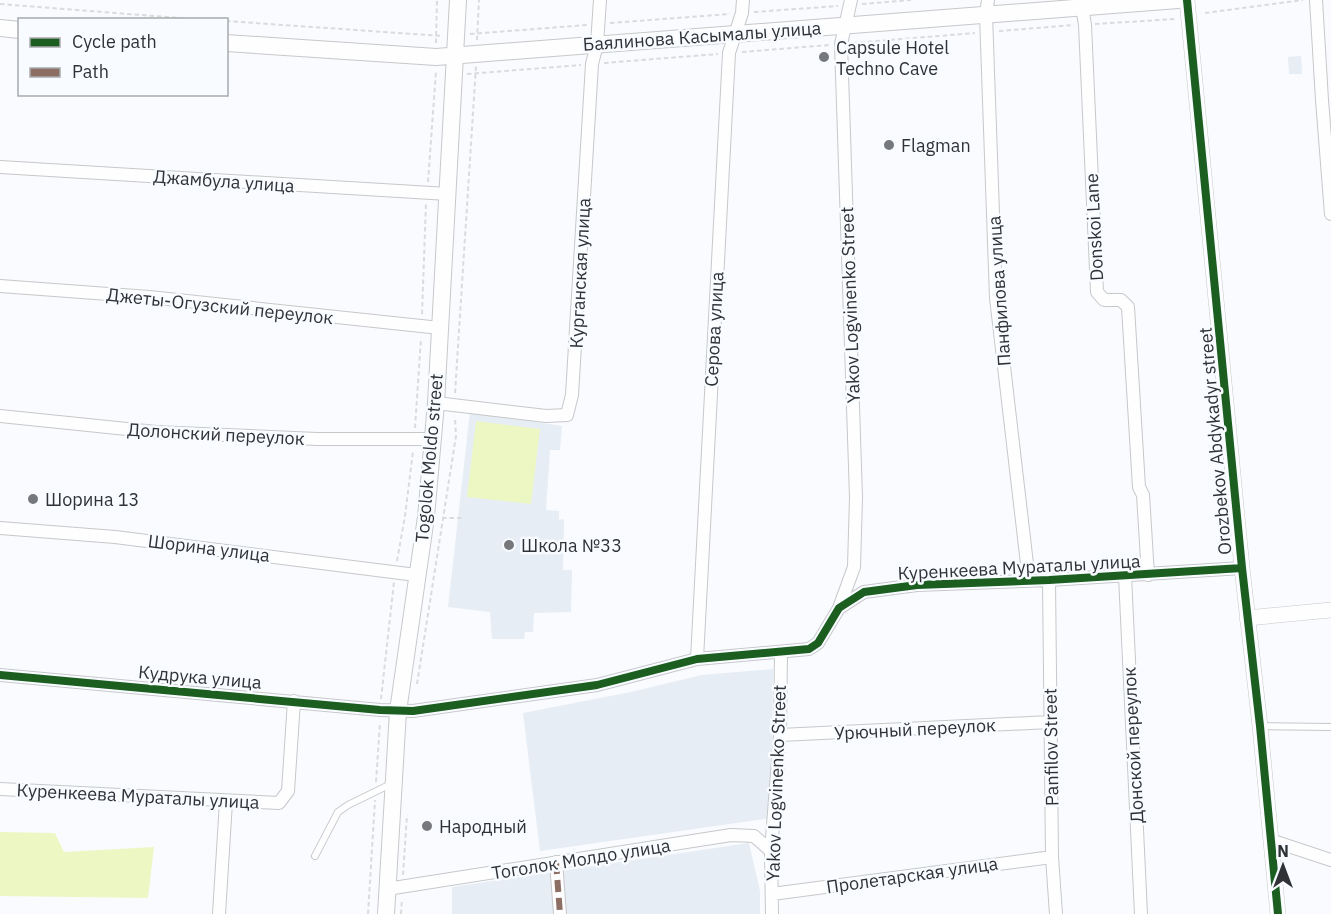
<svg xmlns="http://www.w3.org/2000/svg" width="1331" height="914" viewBox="0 0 1331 914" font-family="'IBM Plex Sans',sans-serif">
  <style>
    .built { fill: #e6edf5 }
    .green { fill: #ecf7c4 }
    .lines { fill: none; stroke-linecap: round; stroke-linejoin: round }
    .service-casing { stroke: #c6c8ca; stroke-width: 8 }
    .minor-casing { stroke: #c6c8ca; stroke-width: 14 }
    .tertiary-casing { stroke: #c6c8ca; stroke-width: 16 }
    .secondary-casing { stroke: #c6c8ca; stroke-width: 18 }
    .path { stroke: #dadbdb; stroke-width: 2; stroke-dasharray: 4.5 3; stroke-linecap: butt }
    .service { stroke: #fefeff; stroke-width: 6 }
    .minor { stroke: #fefeff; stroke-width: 12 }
    .tertiary { stroke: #fefeff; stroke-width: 15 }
    .secondary { stroke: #fefeff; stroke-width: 16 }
    .quiet { stroke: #8d6e63; stroke-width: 6; stroke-dasharray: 12 6; stroke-linecap: butt }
    .cycleway-casing { stroke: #f8fbff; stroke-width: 11 }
    .cycleway { stroke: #1b5e20; stroke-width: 8 }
    .poi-dot { fill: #76787b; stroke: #f8fbff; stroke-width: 2 }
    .labels { text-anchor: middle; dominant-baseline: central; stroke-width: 5; stroke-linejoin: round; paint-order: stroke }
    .street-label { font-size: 18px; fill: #303235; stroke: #f8fbff }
    .poi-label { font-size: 18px; fill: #303235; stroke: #f8fbff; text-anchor: start }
  </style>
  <rect width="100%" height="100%" fill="#f9fbfe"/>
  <path class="built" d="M 1301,56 L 1302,74 L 1289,74 L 1288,57 Z
    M 470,412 L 562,426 L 560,450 L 550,450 L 546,510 L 559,511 L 559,520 L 564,519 L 563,570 L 572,570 L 571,612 L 534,613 L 533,632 L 525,632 L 524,639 L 492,639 L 490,612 L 448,607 Z
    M 773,669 L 771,818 L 540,851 L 523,713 L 631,692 L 702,675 Z
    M 749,843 L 760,891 L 760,914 L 452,914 L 452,887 Z"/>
  <path class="green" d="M 476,421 L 540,429 L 531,504 L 467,497 Z
    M 0,832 L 55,833 L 64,852 L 154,847 L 148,898 L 0,896 Z"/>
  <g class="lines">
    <defs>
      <path id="service" d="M 1260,726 L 1331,727
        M 315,856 L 338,812 L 348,805 L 393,783"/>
      <path id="minor" d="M 988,0 L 986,15 L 996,298 L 1029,581
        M 1316,0 L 1322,100 L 1331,214
        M 1081,1 L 1085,25 L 1097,292 L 1104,300 L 1121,300 L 1128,307 L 1139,487 L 1143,495 L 1148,575
        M 0,167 L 448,194
        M 0,286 L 149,297 L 440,328
        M 436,403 L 546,416 L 567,415 L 572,395 L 592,64 L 597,44 L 600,0
        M 0,416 L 156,432 L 317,439 L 433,439
        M 0,528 L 115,537 L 416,575
        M 1125,576 L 1141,914
        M 1049,580 L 1052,857 L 1056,914
        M 839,608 L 854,567 L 856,497 L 841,44 L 851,0
        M 697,659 L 729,53 L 742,13 L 743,0
        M 0,675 L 380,710 L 413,711 L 597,685 L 697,659 L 809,649 L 818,643 L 839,608 L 864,592 L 917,585 L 1049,580 L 1242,568
        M 780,735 L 1050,722
        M 0,789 L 279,803 L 288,791 L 294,701
        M 1270,840 L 1331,860
        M 556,862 L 560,914
        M 387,889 L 731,835 L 754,836 L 771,851
        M 772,894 L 1052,857
        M 219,914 L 226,802
        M 772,914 L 771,851 L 780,735 L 781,652"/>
      <path id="tertiary" d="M 1187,0 L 1242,568 L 1260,726 L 1278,914
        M 1247,618 L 1331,610"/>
      <path id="secondary" d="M 0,28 L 20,30
        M 226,43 L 436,57 L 1178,0
        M 386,914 L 398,711 L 426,517 L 436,403 L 458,0"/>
    </defs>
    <use href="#service" class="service-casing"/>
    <use href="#minor" class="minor-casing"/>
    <use href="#tertiary" class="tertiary-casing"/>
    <use href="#secondary" class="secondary-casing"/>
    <path class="path" d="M 0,4 L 205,20
      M 862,4 L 911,0
      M 754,12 L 838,6
      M 1205,13 L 1303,0
      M 226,21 L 442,36
      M 610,23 L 730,14
      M 1095,24 L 1175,19
      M 999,31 L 1074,25
      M 470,34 L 587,25
      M 477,40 L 479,0
      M 436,43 L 437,0
      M 853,43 L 975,33
      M 742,52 L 829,45
      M 604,63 L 718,54
      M 467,74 L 581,65
      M 428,182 L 436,71
      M 422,314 L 426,203
      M 455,393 L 476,66
      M 415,428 L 421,338
      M 442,518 L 462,518
      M 397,561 L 405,516 L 413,451
      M 417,684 L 456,436 L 455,417
      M 381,699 L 394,582
      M 376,782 L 380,722
      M 403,875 L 407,815
      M 368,914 L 375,800
      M 401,914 L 402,899"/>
    <use href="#service" class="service"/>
    <use href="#minor" class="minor"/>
    <use href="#tertiary" class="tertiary"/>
    <use href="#secondary" class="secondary"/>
    <path class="quiet" d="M 556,862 L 560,914"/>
    <defs>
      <path id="cycleway" d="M 1187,0 L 1242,568 L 1260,726 L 1278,914
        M 0,675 L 380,710 L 413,711 L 597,685 L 697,659 L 809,649 L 818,643 L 839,608 L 864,592 L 917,585 L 1049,580 L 1242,568"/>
    </defs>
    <use href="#cycleway" class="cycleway-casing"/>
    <use href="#cycleway" class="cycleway"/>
  </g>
  <g class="poi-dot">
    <circle cx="824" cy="57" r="6"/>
    <circle cx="889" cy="145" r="6"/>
    <circle cx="33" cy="499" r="6"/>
    <circle cx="509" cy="545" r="6"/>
    <circle cx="427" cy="826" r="6"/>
  </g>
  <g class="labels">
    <g class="street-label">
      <text transform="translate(702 36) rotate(-4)">Баялинова Касымалы улица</text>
      <text transform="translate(224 181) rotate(4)">Джамбула улица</text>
      <text transform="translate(1094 227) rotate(-93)">Donskoi Lane</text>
      <text transform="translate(580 273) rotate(-87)">Курганская улица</text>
      <text transform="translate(999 291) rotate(-94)">Панфилова улица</text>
      <text transform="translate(850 305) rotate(-92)">Yakov Logvinenko Street</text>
      <text transform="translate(220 306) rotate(6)">Джеты-Огузский переулок</text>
      <text transform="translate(714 329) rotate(-87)">Серова улица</text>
      <text transform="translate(216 434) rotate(3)">Долонский переулок</text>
      <text transform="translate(1215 441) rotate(-95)">Orozbekov Abdykadyr street</text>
      <text transform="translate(429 458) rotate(-85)">Togolok Moldo street</text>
      <text transform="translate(209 548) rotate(7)">Шорина улица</text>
      <text transform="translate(1019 567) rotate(-3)">Куренкеева Мураталы улица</text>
      <text transform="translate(200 677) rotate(5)">Кудрука улица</text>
      <text transform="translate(915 729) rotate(-3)">Урючный переулок</text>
      <text transform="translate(1133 745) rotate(-93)">Донской переулок</text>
      <text transform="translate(1051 747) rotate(-91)">Panfilov Street</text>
      <text transform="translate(776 783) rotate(-88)">Yakov Logvinenko Street</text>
      <text transform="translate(138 796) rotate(3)">Куренкеева Мураталы улица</text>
      <text transform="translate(581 859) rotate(-9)">Тоголок Молдо улица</text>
      <text transform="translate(912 875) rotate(-8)">Пролетарская улица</text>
    </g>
    <g class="poi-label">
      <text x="836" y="47">Capsule Hotel<tspan x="836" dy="21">Techno Cave</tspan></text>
      <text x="901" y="145">Flagman</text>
      <text x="45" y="499">Шорина 13</text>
      <text x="521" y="545">Школа №33</text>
      <text x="439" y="826">Народный</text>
    </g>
  </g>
  <rect x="18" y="18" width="210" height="78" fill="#f8fbff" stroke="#a8abae" stroke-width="1.5"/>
  <rect x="30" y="38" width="30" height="9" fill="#1b5e20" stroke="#a8abae" stroke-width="1.5"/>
  <text x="72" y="48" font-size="18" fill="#303235">Cycle path</text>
  <rect x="30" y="68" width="30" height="9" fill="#8d6e63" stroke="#a8abae" stroke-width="1.5"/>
  <text x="72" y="78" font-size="18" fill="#303235">Path</text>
  <g transform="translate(1283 866)" stroke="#f8fbff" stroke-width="4.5" paint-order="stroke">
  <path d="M0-4.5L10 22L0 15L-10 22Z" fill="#303235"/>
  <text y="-9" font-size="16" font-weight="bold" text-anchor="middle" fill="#303235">N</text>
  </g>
</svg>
